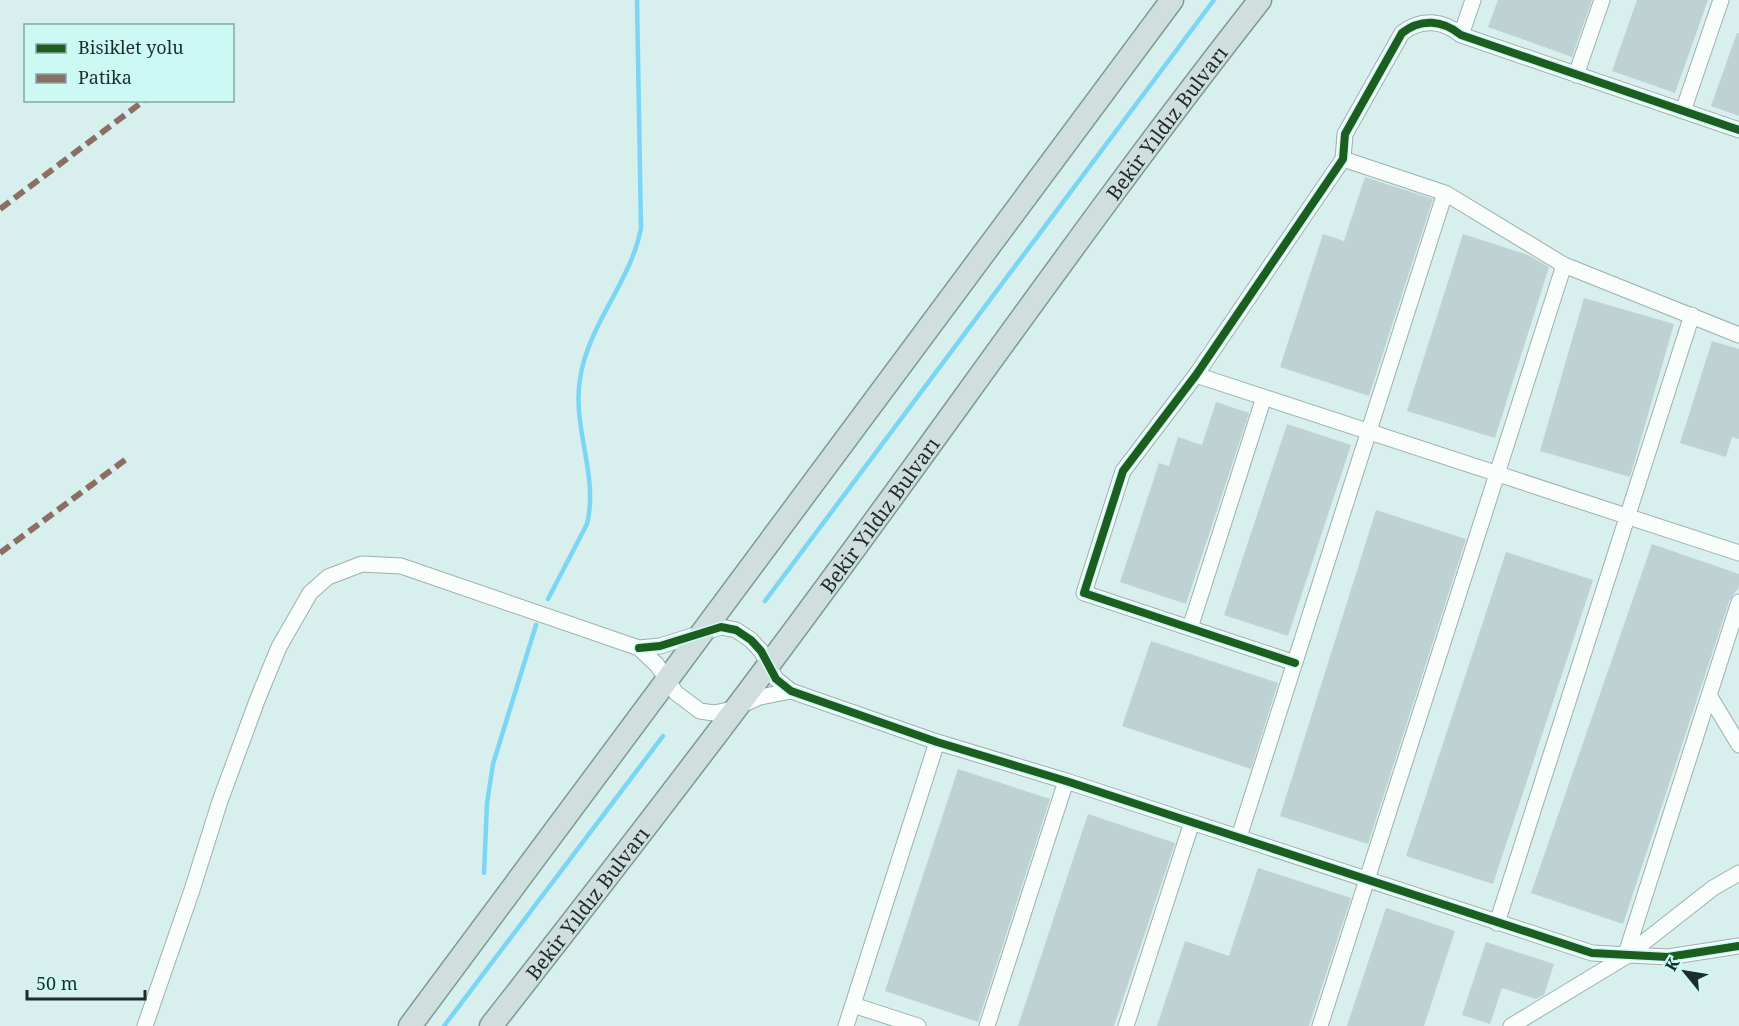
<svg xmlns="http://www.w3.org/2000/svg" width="1739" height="1026" viewBox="0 0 1739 1026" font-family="'Noto Serif',serif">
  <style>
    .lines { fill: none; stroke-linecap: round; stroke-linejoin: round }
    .stream { stroke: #7bd5f5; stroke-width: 4.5 }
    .building { fill: #bfd2d3 }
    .street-casing { stroke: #9eb0af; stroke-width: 17 }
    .primary-casing { stroke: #7b9b96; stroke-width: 25 }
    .street { stroke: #f9fdfc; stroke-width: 15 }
    .primary { stroke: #d0dfdd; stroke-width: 22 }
    .quiet { stroke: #8d6e63; stroke-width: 6; stroke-dasharray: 12 6; stroke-linecap: butt }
    .cycleway-casing { stroke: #cdf9f5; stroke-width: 11 }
    .cycleway { stroke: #1b5e20; stroke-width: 8 }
    .labels { text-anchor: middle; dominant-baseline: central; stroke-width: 5; stroke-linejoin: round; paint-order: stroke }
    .street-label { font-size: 20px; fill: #1c2d2c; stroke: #cdf9f5 }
  </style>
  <rect width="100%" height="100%" fill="#d7efed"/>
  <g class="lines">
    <path class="stream" d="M 548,599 L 587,524 C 599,476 572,428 580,379 C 588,324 631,282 641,228 L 637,0
      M 765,601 L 1214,0
      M 484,873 L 487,803 L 493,764 L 536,625
      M 444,1026 L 663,736"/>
  </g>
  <path class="building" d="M 1498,0 L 1592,0 L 1572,57 L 1488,27 Z
    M 1637,0 L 1708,0 L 1675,93 L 1612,71 Z
    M 1737,33 L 1739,33 L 1739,116 L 1711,106 Z
    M 1365,177 L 1433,199 L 1369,396 L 1280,367 L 1323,234 L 1344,241 Z
    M 1463,234 L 1528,255 L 1549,267 L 1495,438 L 1407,411 Z
    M 1584,298 L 1674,324 L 1630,477 L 1540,451 Z
    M 1712,341 L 1739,349 L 1739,439 L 1732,437 L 1726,457 L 1680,443 Z
    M 1216,402 L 1249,413 L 1186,604 L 1120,582 L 1159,463 L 1169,466 L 1178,437 L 1202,445 Z
    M 1287,424 L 1351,445 L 1288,636 L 1224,615 Z
    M 1376,510 L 1466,539 L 1368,844 L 1280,816 Z
    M 1652,544 L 1739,574 L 1739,587 L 1730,599 L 1623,924 L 1531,893 Z
    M 1506,552 L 1593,580 L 1493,884 L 1406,856 Z
    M 1151,641 L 1278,683 L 1251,769 L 1122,726 Z
    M 958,769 L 1050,799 L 978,1022 L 885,991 Z
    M 1088,814 L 1175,843 L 1114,1026 L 1018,1026 Z
    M 1258,868 L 1351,898 L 1309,1026 L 1157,1026 L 1185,941 L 1229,956 Z
    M 1386,908 L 1455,931 L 1424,1026 L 1347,1026 Z
    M 1486,942 L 1554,964 L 1544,995 L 1536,999 L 1502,988 L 1490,1024 L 1462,1015 Z"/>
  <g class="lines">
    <defs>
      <path id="street" d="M 1461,35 L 1473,0
        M 1576,75 L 1602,0
        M 1683,111 L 1721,0
        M 1343,159 L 1445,193 L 1564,265 L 1739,335
        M 1196,375 L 1739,553
        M 1190,628 L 1264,397
        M 639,648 L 660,646 L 721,627 L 736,630 L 751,640 L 761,651 L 776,679 L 791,691 L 937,742 L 1066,781 L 1592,953 L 1668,957 L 1739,946
        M 1295,663 L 1084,593 L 1123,471 L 1196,375 L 1343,159 L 1345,134 L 1402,33 C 1421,18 1443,20 1461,35 L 1739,130
        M 1709,695 L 1739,745
        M 1239,837 L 1445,193
        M 1497,923 L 1692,315
        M 1625,957 L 1739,602
        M 853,1005 L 918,1026
        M 145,1026 L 192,890 L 220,801 L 258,698 L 279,647 L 310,593 L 328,577 L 362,564 L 401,566 L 639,648 L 657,665 L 676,693 L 700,711 L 714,713 L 733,709 L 760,697 L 791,691
        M 846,1026 L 937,742
        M 987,1026 L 1066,781
        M 1126,1026 L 1192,822
        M 1320,1026 L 1564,265
        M 1511,1026 L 1625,957 L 1713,888 L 1739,873"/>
      <g id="primary">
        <path d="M 410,1026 L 1172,0"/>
        <path id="s1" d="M 491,1026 C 585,906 679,785 770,663 C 935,443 1090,216 1260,0"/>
      </g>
    </defs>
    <use href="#street" class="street-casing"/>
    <use href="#primary" class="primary-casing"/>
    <use href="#street" class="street"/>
    <use href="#primary" class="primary"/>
    <path class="quiet" d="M 0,209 L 145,100
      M 0,553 L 129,457"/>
    <defs>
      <path id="cycleway" d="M 639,648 L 660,646 L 721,627 L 736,630 L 751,640 L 761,651 L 776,679 L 791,691 L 937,742 L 1066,781 L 1592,953 L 1668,957 L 1739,946
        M 1295,663 L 1084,593 L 1123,471 L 1196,375 L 1343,159 L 1345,134 L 1402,33 C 1421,18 1443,20 1461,35 L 1739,130"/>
    </defs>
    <use href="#cycleway" class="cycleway-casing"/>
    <use href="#cycleway" class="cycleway"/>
  </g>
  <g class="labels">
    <g class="street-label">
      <text stroke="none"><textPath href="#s1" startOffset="1128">Bekir Yıldız Bulvarı</textPath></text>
      <text stroke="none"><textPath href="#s1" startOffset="642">Bekir Yıldız Bulvarı</textPath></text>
      <text stroke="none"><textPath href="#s1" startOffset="156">Bekir Yıldız Bulvarı</textPath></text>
    </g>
  </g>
  <rect x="24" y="24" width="210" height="78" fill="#cdf9f5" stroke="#86a7a5" stroke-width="1.5"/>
  <rect x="36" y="44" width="30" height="9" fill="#1b5e20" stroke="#86a7a5" stroke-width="1.5"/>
  <text x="78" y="54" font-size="18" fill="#1c2d2c">Bisiklet yolu</text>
  <rect x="36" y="74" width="30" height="9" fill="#8d6e63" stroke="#86a7a5" stroke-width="1.5"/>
  <text x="78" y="84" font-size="18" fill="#1c2d2c">Patika</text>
  <g transform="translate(1685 972) rotate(300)" stroke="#cdf9f5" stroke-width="4.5" paint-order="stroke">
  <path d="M0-4.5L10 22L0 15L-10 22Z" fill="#1c2d2c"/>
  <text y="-9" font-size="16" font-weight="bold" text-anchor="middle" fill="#1c2d2c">K</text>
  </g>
  <path d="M27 990v9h118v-9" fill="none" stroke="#1c2d2c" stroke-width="3"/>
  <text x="36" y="990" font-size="18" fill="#1c2d2c" stroke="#cdf9f5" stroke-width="4.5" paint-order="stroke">50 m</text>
</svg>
